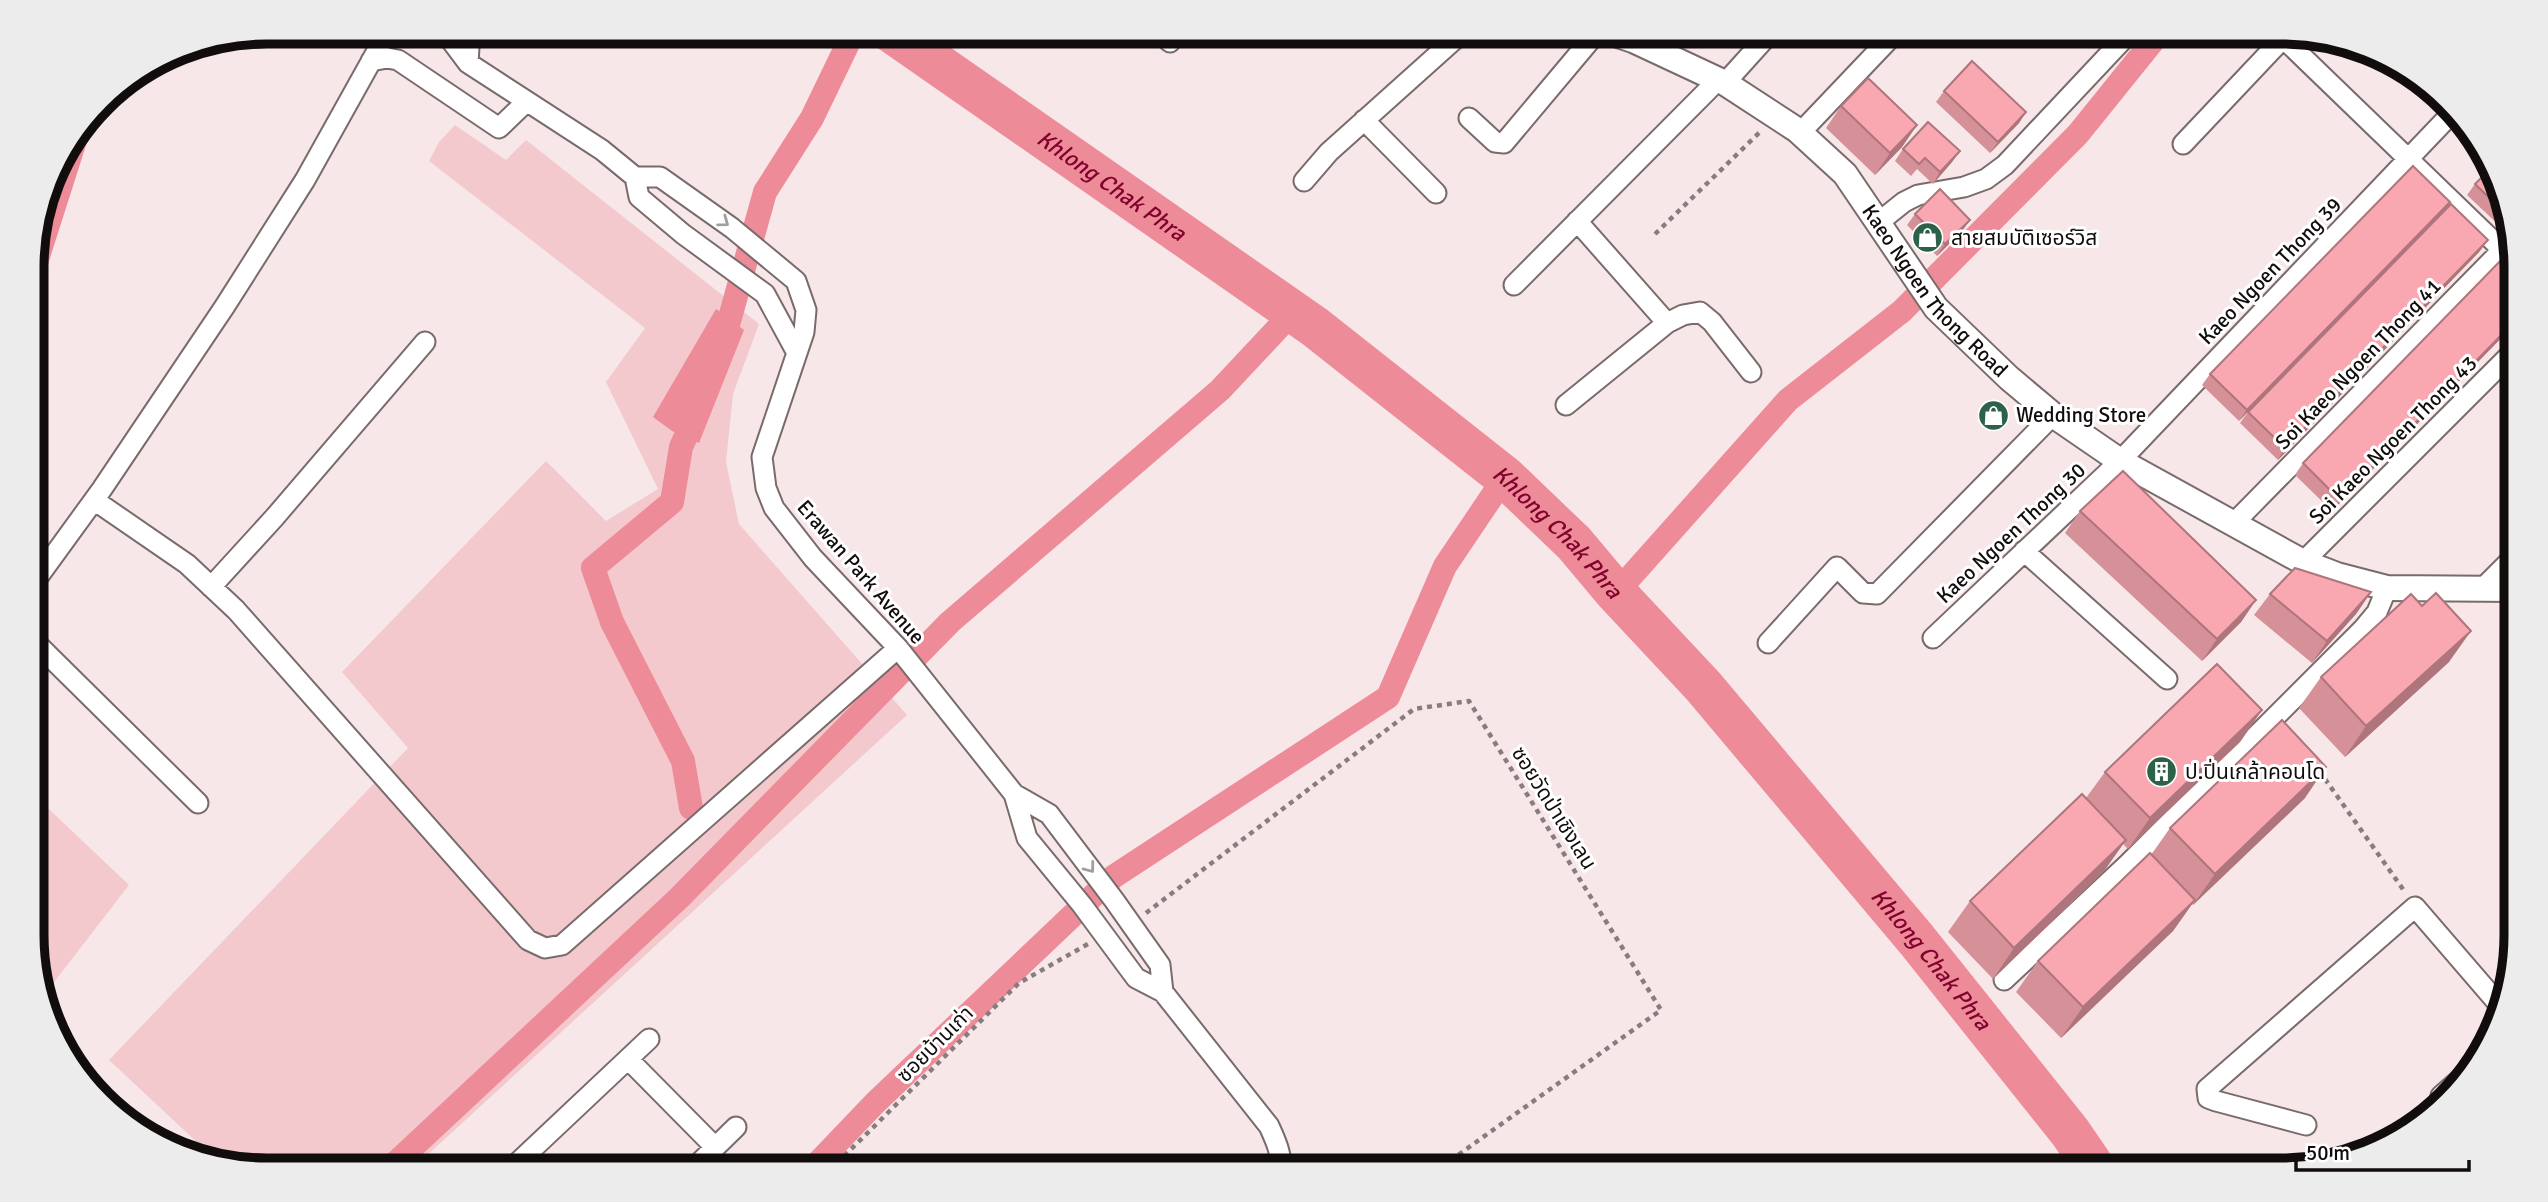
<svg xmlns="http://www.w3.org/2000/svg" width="2548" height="1202" viewBox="0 0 2548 1202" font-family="Signika,'Noto Sans Thai',sans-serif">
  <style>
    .green { fill: #f4c9cd }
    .water { fill: #ee8b98 }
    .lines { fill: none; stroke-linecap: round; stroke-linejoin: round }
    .canal { stroke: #ee8b98; stroke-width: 24 }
    .river { stroke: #ee8b98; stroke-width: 42 }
    .minor-casing { stroke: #796b6c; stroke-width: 23 }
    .tertiary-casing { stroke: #796b6c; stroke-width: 28 }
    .path { stroke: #887d7e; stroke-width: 4.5; stroke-dasharray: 5 5; stroke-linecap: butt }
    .minor { stroke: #fff; stroke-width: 19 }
    .tertiary { stroke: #fff; stroke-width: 24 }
    .wall { fill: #d69098 }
    .shaded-wall { fill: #ae757c }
    .building { fill: #f9a7b1; stroke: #ae757c; stroke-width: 2 }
    .oneway { stroke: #a09e9e }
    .labels { text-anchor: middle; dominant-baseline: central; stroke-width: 6; stroke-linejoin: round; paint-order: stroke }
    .poi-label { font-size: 21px; fill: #120d0d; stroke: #fff; text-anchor: start }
    .street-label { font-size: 21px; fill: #120d0d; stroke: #fff }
    .water-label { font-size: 23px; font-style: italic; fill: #80032e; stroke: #fff }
    .rim { fill: none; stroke: #120d0d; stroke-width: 9 }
  </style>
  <rect width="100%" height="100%" fill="#f7e7e8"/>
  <path class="green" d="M 455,125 L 506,160 L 526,140 L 759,324 L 733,394 L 726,462 L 739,524 L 907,715 L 411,1170 L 267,1170 L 216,1160 L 109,1060 L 408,748 L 342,672 L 546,461 L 606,521 L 658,489 L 606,382 L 645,328 L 429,161 L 439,142 Z
    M 33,794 L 129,885 L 45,994 L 34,966 Z"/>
  <path class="water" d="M 716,309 L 744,330 L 699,443 L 672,431 L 653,417 Z"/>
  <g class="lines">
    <path class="canal" d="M 32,275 L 76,137
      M 721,350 L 765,192 L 812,118 L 854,31
      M 1616,593 L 1788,400 L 1902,311 L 2078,134 L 2161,31
      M 691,808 L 683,761 L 612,622 L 593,568 L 672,502 L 681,447 L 699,407
      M 388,1170 L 679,898 L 950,622 L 1220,390 L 1293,312
      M 811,1170 L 875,1103 L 1113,877 L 1388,697 L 1445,566 L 1505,477"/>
    <path class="river" id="s1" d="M 890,31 L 1315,327 L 1505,477 L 1574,543 L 1616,593 L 1703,686 L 1916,939 L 2070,1132 L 2096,1170"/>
    <defs>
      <path id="minor" d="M 444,31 L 468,63 L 602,150 L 635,177 L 639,197 L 683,234 L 765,294 L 797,353
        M 1158,31 L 1170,42
        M 2283,38 L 2515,262
        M 371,61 L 387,58 L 398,60 L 499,128 L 526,102
        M 468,63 L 470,31
        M 1725,83 L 1772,31
        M 1469,118 L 1495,142 L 1504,143 L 1598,31
        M 1364,120 L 1436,193
        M 1800,133 L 1897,31
        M 2183,144 L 2288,33
        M 635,177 L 660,177 L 732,228 L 796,281 L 806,310 L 804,332 L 762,457 L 766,488 L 774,508 L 813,558 L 898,648 L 1014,794 L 1027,838 L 1082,905 L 1136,978 L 1163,992 L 1269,1126 C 1275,1139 1283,1156 1280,1170
        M 1304,181 L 1329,152 L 1464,31
        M 1577,221 L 1667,323
        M 1879,222 L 1904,202 L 1918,195 L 1964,187 L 1986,179 L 2005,165 L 2131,31
        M 1514,285 L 1718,80
        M 1566,405 L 1667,323 L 1683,315 L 1700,312 L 1712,322 L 1751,372
        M 94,500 L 187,564 L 236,610 L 528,940 L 545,948 L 562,945 L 898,648
        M 2234,523 L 2515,237
        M 2024,551 L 2167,679
        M 2303,562 L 2515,350
        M 33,584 L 102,489 L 225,306 L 305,180 L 388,31
        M 211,587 L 274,518 L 425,342
        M 2483,588 L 2515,556
        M 1933,638 L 2120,461 L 2453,112
        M 33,640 L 198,803
        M 1768,643 L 1837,567 L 1863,593 L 1877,594 L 2053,415
        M 1014,794 L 1049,814 L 1114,900 L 1160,965 L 1163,992
        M 2004,980 L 2128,864 L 2362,630 L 2377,612 L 2387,588
        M 628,1059 L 715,1147
        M 2441,1096 L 2472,1069
        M 2306,1125 L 2216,1101 L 2208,1098 L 2207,1089 L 2415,907 L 2502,1008
        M 510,1170 L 649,1039
        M 692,1170 L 736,1127
        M 1590,1170 L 1592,1169"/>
      <g id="tertiary">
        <path id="s2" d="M 1606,31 L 1633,40 L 1725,83 L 1797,130 L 1845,174 L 1936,308 L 2009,378 L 2053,415 L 2120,461 L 2303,562 L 2337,575 L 2387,588 L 2516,589"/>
      </g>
    </defs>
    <use href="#minor" class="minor-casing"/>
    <use href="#tertiary" class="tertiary-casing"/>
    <path class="path" d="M 1655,234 L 1760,132
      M 2325,779 L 2405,892
      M 1146,913 L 1414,709 L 1469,701 L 1661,1010 L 1437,1170
      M 830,1170 L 1019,983 L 1088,944"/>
    <use href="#minor" class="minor"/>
    <use href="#tertiary" class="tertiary"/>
  </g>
  <path class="wall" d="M 1944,91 L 2026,112 L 2019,123 L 1990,153 L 1936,102 Z
    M 1841,106 L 1917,125 L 1902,147 L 1875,175 L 1826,128 Z
    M 1903,149 L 1960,151 L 1952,162 L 1933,184 L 1917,169 L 1911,176 L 1895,161 Z
    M 2488,171 L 2510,224 L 2504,230 L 2467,195 L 2475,184 Z
    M 2450,202 L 2442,213 L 2239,421 L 2202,385 L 2210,374 Z
    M 1915,214 L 1970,220 L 1962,231 L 1937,256 L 1907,225 Z
    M 2480,251 L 2278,460 L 2240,423 L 2248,412 Z
    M 2515,263 L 2515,324 L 2332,511 L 2295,475 L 2303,463 Z
    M 2080,511 L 2256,600 L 2241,622 L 2202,661 L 2065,533 Z
    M 2371,592 L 2356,614 L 2312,663 L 2254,615 L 2270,594 Z
    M 2449,662 L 2345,757 L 2299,708 L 2321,677 Z
    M 2262,710 L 2240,742 L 2128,849 L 2123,844 L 2104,871 L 1993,979 L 1948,932 L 1970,901 L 2086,798 L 2105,772 Z
    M 2305,798 L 2193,905 L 2192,904 L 2173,931 L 2061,1038 L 2016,992 L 2038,961 L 2151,855 L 2170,828 Z"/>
  <path class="shaded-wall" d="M 2026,112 L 2019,123 L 1990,153 L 1998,142 Z
    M 1917,125 L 1902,147 L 1875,175 L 1890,153 Z
    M 1960,151 L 1952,162 L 1933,184 L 1940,172 Z
    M 2450,202 L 2442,213 L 2239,421 L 2247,410 Z
    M 1970,220 L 1962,231 L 1937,256 L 1945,244 Z
    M 2488,240 L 2480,251 L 2278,460 L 2285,448 Z
    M 2515,321 L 2515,324 L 2332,511 L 2340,500 Z
    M 2371,592 L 2356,614 L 2312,663 L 2327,641 Z
    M 2256,600 L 2241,622 L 2202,661 L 2217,639 Z
    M 2471,631 L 2449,662 L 2345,757 L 2366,726 Z
    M 2262,710 L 2240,742 L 2128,849 L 2150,818 Z
    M 2326,767 L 2305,798 L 2193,905 L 2215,874 Z
    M 2126,840 L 2104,871 L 1993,979 L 2014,948 Z
    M 2195,900 L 2173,931 L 2061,1038 L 2083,1007 Z"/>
  <path class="building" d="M 1972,61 L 2026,112 L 1998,142 L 1944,91 Z
    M 1868,78 L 1917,125 L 1890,153 L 1841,106 Z
    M 1928,122 L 1960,151 L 1940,172 L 1925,158 L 1919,164 L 1903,149 Z
    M 2413,166 L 2450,202 L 2247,410 L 2210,374 Z
    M 2488,171 L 2505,213 L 2475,184 Z
    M 1940,189 L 1970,220 L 1945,244 L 1915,214 Z
    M 2451,204 L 2488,240 L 2285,448 L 2248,412 Z
    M 2506,255 L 2515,263 L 2515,321 L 2340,500 L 2303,463 Z
    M 2123,471 L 2256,600 L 2217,639 L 2080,511 Z
    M 2295,568 L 2371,592 L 2327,641 L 2270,594 Z
    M 2436,593 L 2471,631 L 2366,726 L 2321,677 L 2411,594 L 2422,606 Z
    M 2217,664 L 2262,710 L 2150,818 L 2105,772 Z
    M 2282,720 L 2326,767 L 2215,874 L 2170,828 Z
    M 2082,794 L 2126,840 L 2014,948 L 1970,901 Z
    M 2150,853 L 2195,900 L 2083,1007 L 2038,961 Z"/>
  <defs><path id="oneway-chevron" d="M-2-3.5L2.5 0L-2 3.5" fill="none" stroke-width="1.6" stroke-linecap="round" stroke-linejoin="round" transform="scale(1.75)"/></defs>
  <g class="oneway">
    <use href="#oneway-chevron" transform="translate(724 222) rotate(36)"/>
    <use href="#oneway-chevron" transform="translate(1090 868) rotate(53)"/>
  </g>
  <defs>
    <symbol id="shop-disc" viewBox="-11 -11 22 22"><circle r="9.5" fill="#2b6249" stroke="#fff"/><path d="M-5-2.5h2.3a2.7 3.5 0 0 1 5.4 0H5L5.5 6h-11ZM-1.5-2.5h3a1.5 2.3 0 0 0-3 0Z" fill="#fff"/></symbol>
    <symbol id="building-disc" viewBox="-11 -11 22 22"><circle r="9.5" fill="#2b6249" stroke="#fff"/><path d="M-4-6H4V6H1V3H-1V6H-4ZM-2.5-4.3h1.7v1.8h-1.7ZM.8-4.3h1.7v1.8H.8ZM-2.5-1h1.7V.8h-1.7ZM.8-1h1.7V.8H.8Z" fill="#fff"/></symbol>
  </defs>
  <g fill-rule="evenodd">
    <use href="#shop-disc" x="1910" y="220" width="35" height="35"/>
    <use href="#shop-disc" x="1976" y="398" width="35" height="35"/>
    <use href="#building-disc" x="2144" y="754" width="35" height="35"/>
  </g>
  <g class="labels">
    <g class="poi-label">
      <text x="1951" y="238">สายสมบัติเซอร์วิส</text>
      <text x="2016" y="415">Wedding Store</text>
      <text x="2185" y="772">ป.ปิ่นเกล้าคอนโด</text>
    </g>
    <g class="street-label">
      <text transform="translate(2270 271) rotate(-46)">Kaeo Ngoen Thong 39</text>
      <text stroke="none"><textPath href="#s2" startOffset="429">Kaeo Ngoen Thong Road</textPath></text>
      <text transform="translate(2358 364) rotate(-46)">Soi Kaeo Ngoen Thong 41</text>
      <text transform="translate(2393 440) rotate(-45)">Soi Kaeo Ngoen Thong 43</text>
      <text transform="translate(2011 533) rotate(-43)">Kaeo Ngoen Thong 30</text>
      <text transform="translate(861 572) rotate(49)">Erawan Park Avenue</text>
      <text transform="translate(1554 808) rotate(58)">ซอยวัดป่าเชิงเลน</text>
      <text transform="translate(935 1044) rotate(-45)">ซอยบ้านเก่า</text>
    </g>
    <g class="water-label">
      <text stroke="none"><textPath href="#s1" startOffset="270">Khlong Chak Phra</textPath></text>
      <text stroke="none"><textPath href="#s1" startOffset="836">Khlong Chak Phra</textPath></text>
      <text stroke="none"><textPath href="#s1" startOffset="1404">Khlong Chak Phra</textPath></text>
    </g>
  </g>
  <path d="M0 0H2548V1202H0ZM267 44H2281A223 223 0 0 1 2504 267V935A223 223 0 0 1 2281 1158H267A223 223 0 0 1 44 935V267A223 223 0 0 1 267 44Z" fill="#ececec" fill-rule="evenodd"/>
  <path class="rim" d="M267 44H2281A223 223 0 0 1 2504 267V935A223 223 0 0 1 2281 1158H267A223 223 0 0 1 44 935V267A223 223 0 0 1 267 44Z"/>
  <path d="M2296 1160v10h173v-10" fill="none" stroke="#120d0d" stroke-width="3.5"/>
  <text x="2306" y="1160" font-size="21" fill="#120d0d" stroke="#ffffff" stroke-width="5" paint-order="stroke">50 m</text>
</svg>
